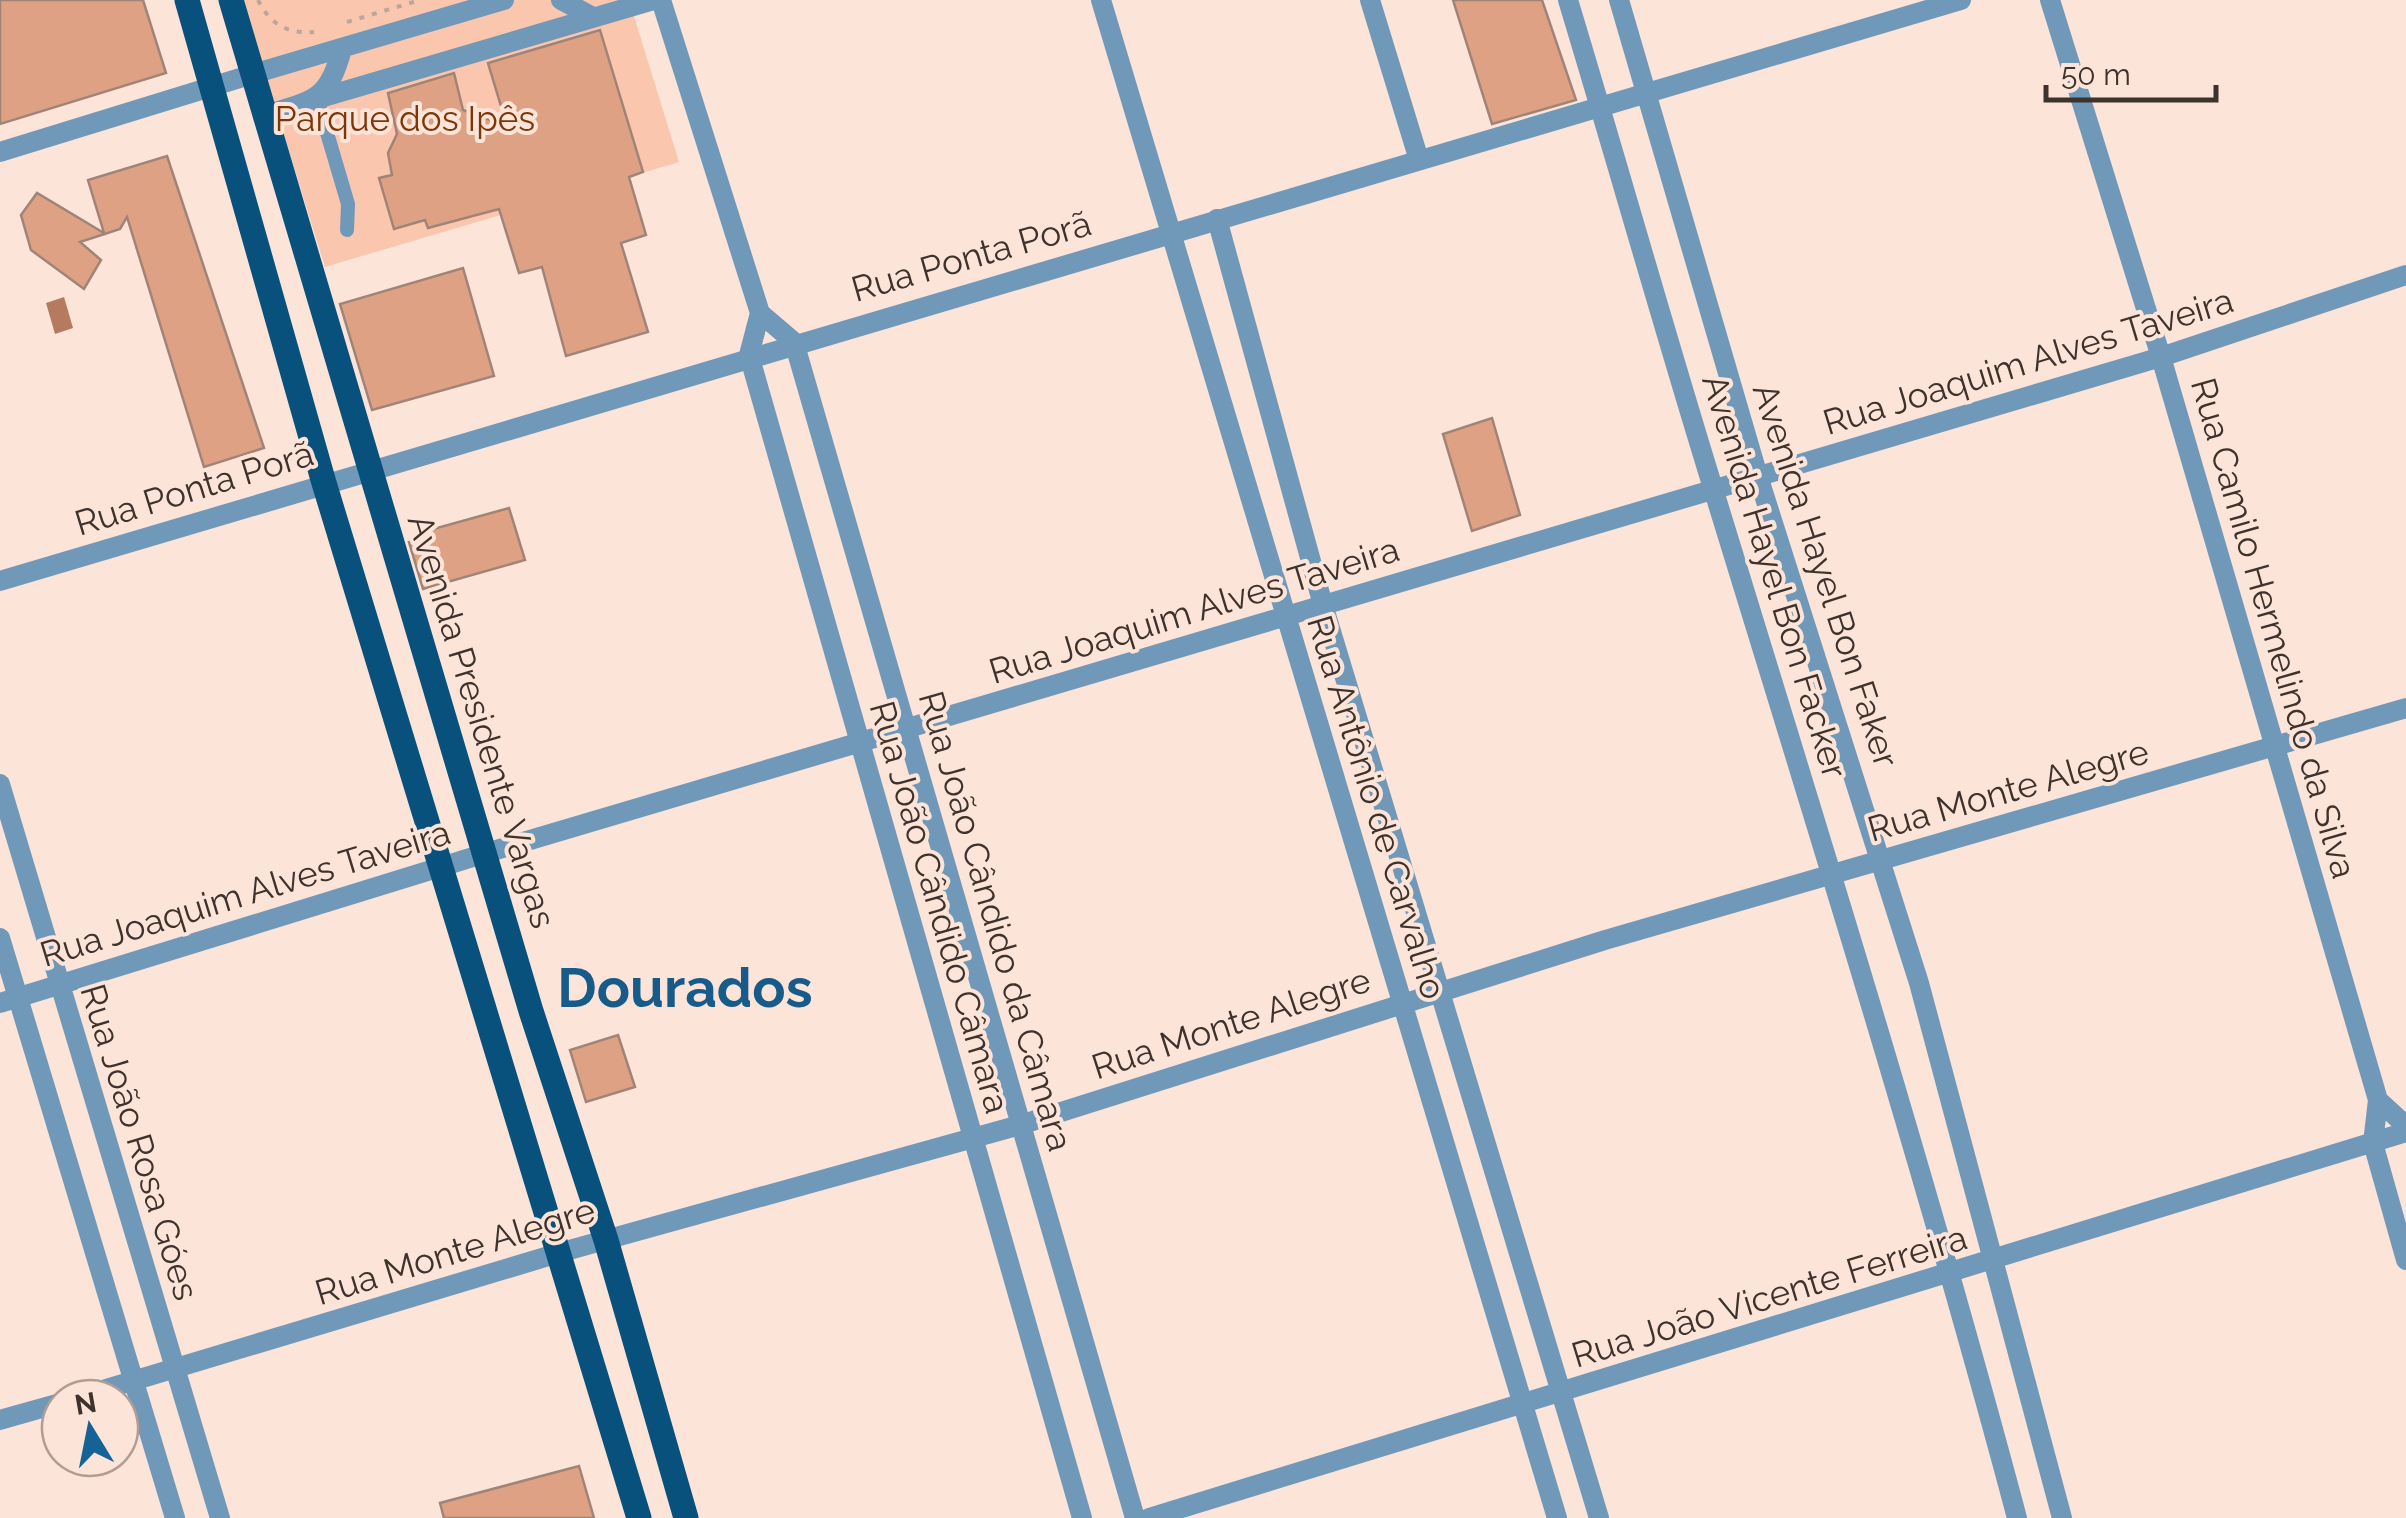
<svg xmlns="http://www.w3.org/2000/svg" width="2406" height="1518" viewBox="0 0 2406 1518" font-family="Raleway,sans-serif">
  <style>
    .green { fill: #fbc6ae }
    .water { fill: #b67b5f }
    .building { fill: #dfa184; stroke: #a08477; stroke-width: 2.5 }
    .lines { fill: none; stroke-linecap: round; stroke-linejoin: round }
    .path { stroke: #bba69e; stroke-width: 4; stroke-dasharray: 5 8; stroke-linecap: butt }
    .service { stroke: #7098b8; stroke-width: 14 }
    .pedestrian { stroke: #7098b8; stroke-width: 20 }
    .minor { stroke: #7098b8; stroke-width: 20 }
    .tertiary { stroke: #7098b8; stroke-width: 20 }
    .primary { stroke: #09517d; stroke-width: 25 }
    .labels { text-anchor: middle; dominant-baseline: central; stroke-width: 8; stroke-linejoin: round; paint-order: stroke }
    .park-label { font-size: 35px; fill: #7e3507; stroke: #fde4d9 }
    .street-label { font-size: 35px; fill: #3e322d; stroke: #fde4d9 }
    .town-label { font-size: 55px; font-weight: bold; fill: #165b89; stroke: #fde4d9 }
  </style>
  <rect width="100%" height="100%" fill="#fde4d9"/>
  <path class="green" d="M 242,0 L 629,0 L 679,162 L 325,267 Z"/>
  <path class="water" d="M 64,297 L 73,328 L 55,334 L 46,303 Z"/>
  <path class="building" d="M 0,0 L 143,0 L 166,73 L 0,124 Z
    M 1453,0 L 1542,0 L 1576,100 L 1492,124 Z
    M 600,30 L 643,172 L 629,177 L 646,235 L 621,243 L 648,332 L 566,356 L 542,267 L 519,273 L 499,209 L 428,228 L 425,220 L 394,229 L 379,178 L 392,175 L 388,153 L 397,134 L 388,93 L 454,73 L 463,110 L 507,126 L 488,63 Z
    M 167,156 L 264,448 L 204,467 L 127,217 L 120,229 L 80,242 L 101,260 L 84,289 L 31,250 L 21,215 L 37,193 L 104,233 L 88,180 Z
    M 463,268 L 494,376 L 372,410 L 340,304 Z
    M 1492,418 L 1520,515 L 1472,531 L 1443,434 Z
    M 509,508 L 525,560 L 423,589 L 409,542 L 428,536 L 426,531 Z
    M 618,1035 L 635,1087 L 586,1102 L 570,1050 Z
    M 579,1466 L 594,1518 L 444,1518 L 440,1503 Z"/>
  <g class="lines">
    <path class="path" d="M 258,0 C 270,24 287,34 314,32
      M 347,22 L 420,0"/>
    <path class="service" d="M 317,99 L 348,204 L 347,230"/>
    <path class="pedestrian" d="M 561,0 L 593,17
      M 253,74 L 504,0
      M 317,99 L 654,0
      M 265,115 C 314,100 328,101 342,49"/>
    <path class="minor" d="M 661,0 L 760,313 L 749,355 L 1082,1518
      M 1101,0 L 1557,1518
      M 1370,0 L 1419,160
      M 2050,0 L 2161,357 L 2378,1100 L 2373,1143 L 2406,1260
      M 0,152 L 253,74
      M 1217,219 L 1323,605 L 1599,1518
      M 760,313 L 794,342 L 1135,1518
      M 0,784 L 220,1518
      M 0,938 L 175,1518
      M 0,1003 L 486,853 L 2161,357 L 2406,275
      M 2378,1100 L 2406,1126
      M 1149,1518 L 2406,1132"/>
    <path class="tertiary" d="M 1568,0 C 1617,162 1663,326 1713,488 C 1818,831 1925,1172 2017,1518
      M 1619,0 L 1758,476 L 1919,983 L 2062,1518
      M 0,581 L 1961,0
      M 76,1398 L 562,1252 L 1020,1125 L 1605,940 L 2406,708
      M 0,1420 L 60,1403"/>
    <path class="primary" d="M 187,0 L 324,483 L 639,1518
      M 231,0 L 531,1011 L 606,1240 L 686,1518"/>
  </g>
  <g class="labels">
    <g class="park-label">
      <text x="405" y="118">Parque dos Ipês</text>
    </g>
    <g class="street-label">
      <text transform="translate(971 256) rotate(-16)">Rua Ponta Porã</text>
      <text transform="translate(2028 361) rotate(-17)">Rua Joaquim Alves Taveira</text>
      <text transform="translate(194 488) rotate(-17)">Rua Ponta Porã</text>
      <text transform="translate(1826 575) rotate(72)">Avenida Hayel Bon Faker</text>
      <text transform="translate(1775 576) rotate(73)">Avenida Hayel Bon Facker</text>
      <text transform="translate(1194 610) rotate(-17)">Rua Joaquim Alves Taveira</text>
      <text transform="translate(2274 628) rotate(74)">Rua Camilo Hermelindo da Silva</text>
      <text transform="translate(482 721) rotate(73)">Avenida Presidente Vargas</text>
      <text transform="translate(2008 790) rotate(-16)">Rua Monte Alegre</text>
      <text transform="translate(1377 807) rotate(73)">Rua Antônio de Carvalho</text>
      <text transform="translate(245 893) rotate(-17)">Rua Joaquim Alves Taveira</text>
      <text transform="translate(940 907) rotate(74)">Rua João Cândido Câmara</text>
      <text transform="translate(996 921) rotate(74)">Rua João Cândido da Câmara</text>
      <text transform="translate(1231 1023) rotate(-18)">Rua Monte Alegre</text>
      <text transform="translate(140 1142) rotate(73)">Rua João Rosa Góes</text>
      <text transform="translate(455 1251) rotate(-17)">Rua Monte Alegre</text>
      <text transform="translate(1769 1296) rotate(-17)">Rua João Vicente Ferreira</text>
    </g>
    <g class="town-label">
      <text x="685" y="987">Dourados</text>
    </g>
  </g>
  <g transform="translate(90 1428) rotate(350)"><circle r="48" fill="#fde4d9" stroke="#b19d94" stroke-width="2.5"/>
  <path d="M0-8L18 38L0 25L-18 38Z" fill="#156396"/>
  <text y="-15" font-size="28" font-weight="bold" text-anchor="middle" fill="#3e322d">N</text>
  </g>
  <path d="M2046 85v15h170v-15" fill="none" stroke="#3e322d" stroke-width="5"/>
  <text x="2061" y="85" font-size="30" fill="#3e322d" stroke="#fde4d9" stroke-width="8" paint-order="stroke">50 m</text>
</svg>
